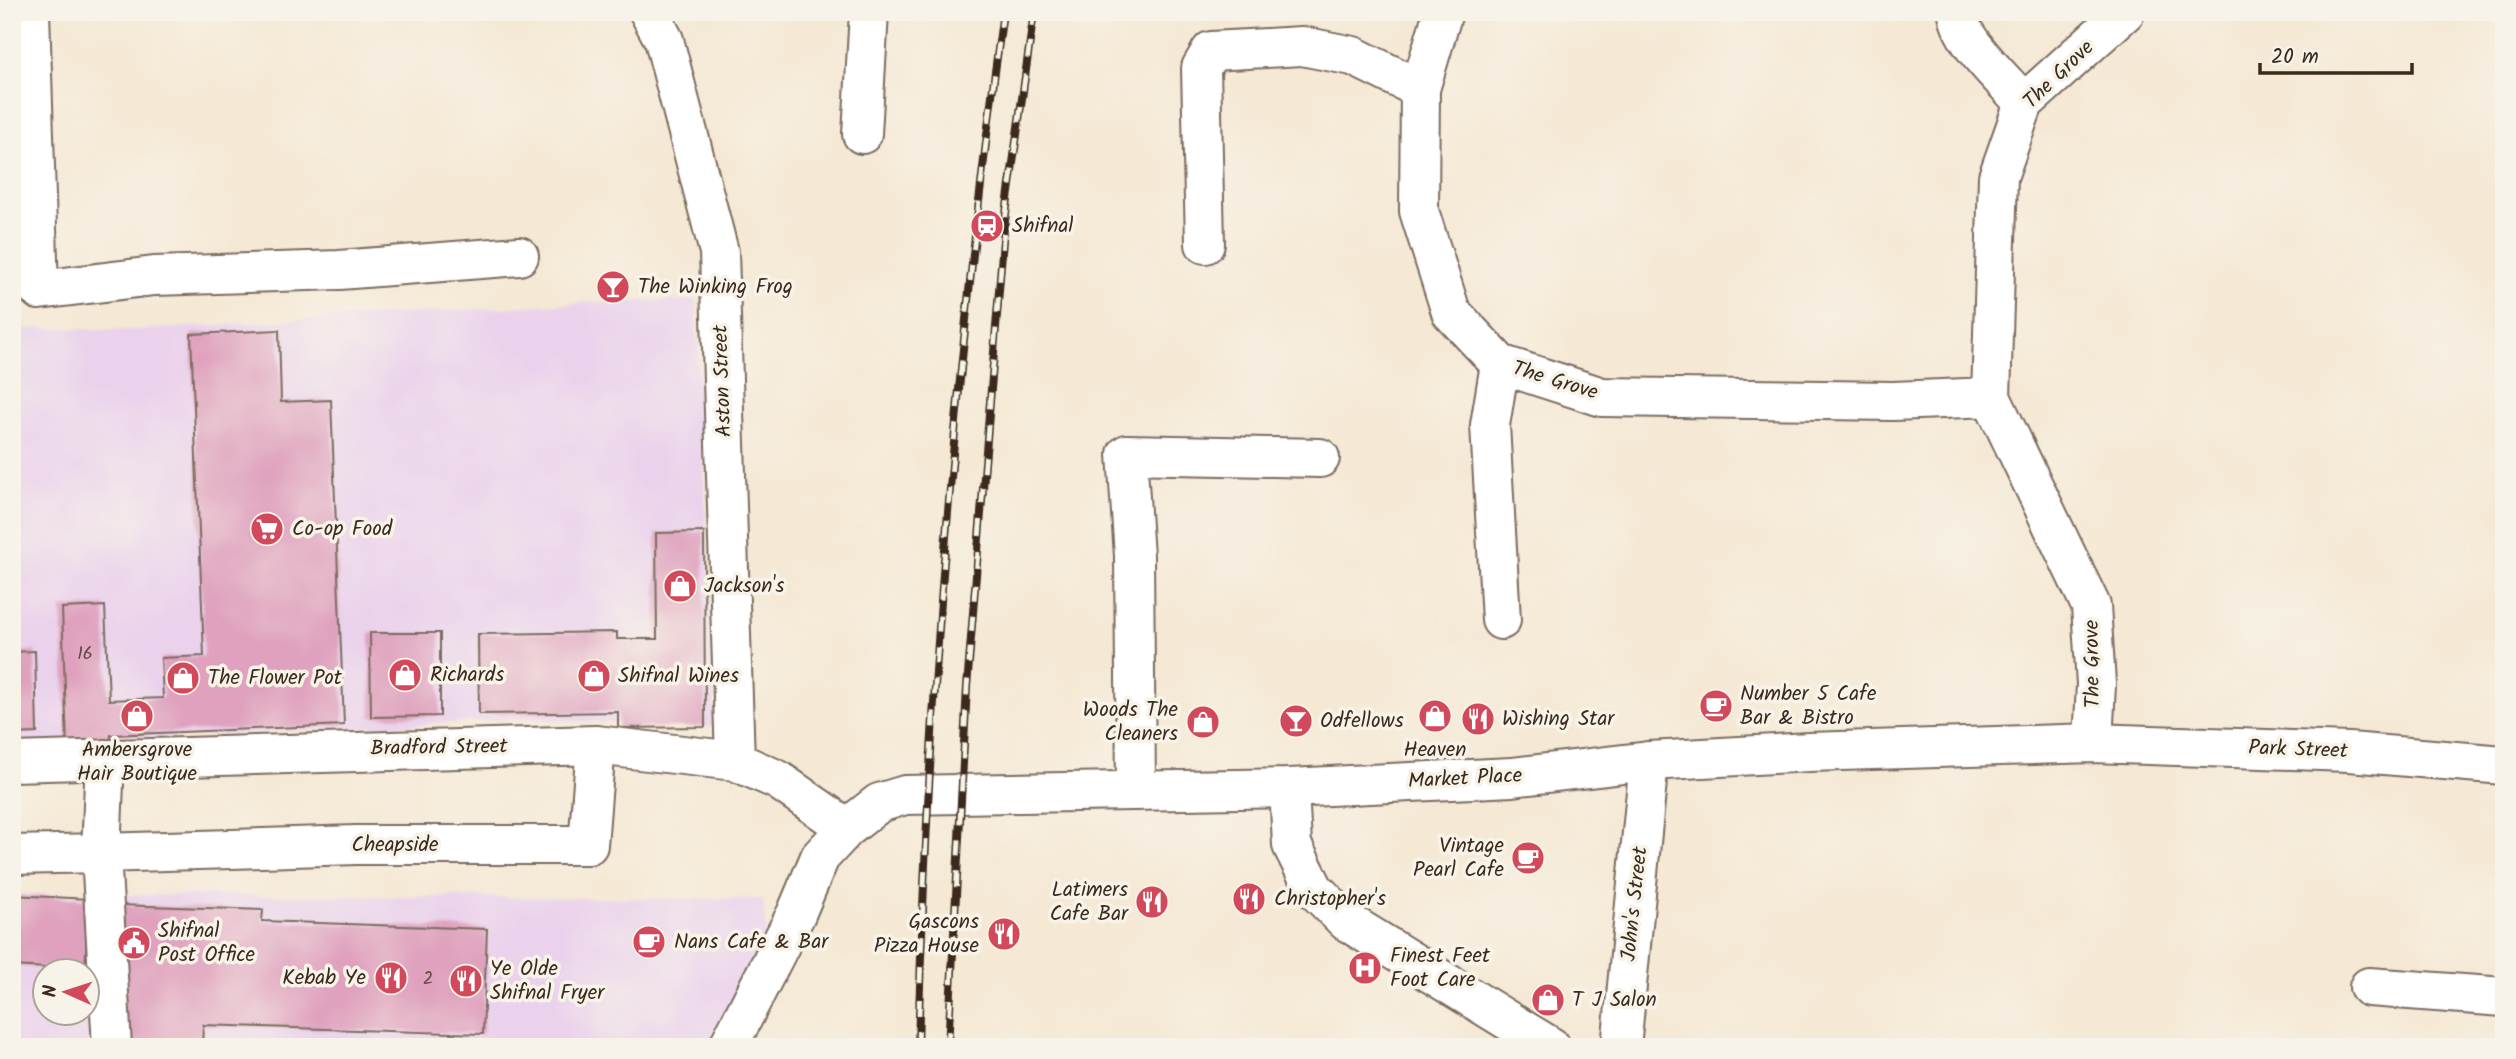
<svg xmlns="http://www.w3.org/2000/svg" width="2516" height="1059" viewBox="0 0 2516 1059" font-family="Kalam,sans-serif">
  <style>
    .built { fill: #ead1ec; fill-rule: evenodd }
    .building { fill: #dfa1be }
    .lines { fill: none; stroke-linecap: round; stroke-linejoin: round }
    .minor-casing { stroke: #7c6c5e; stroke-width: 42 }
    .major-casing { stroke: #7c6c5e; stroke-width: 42 }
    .minor { stroke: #fff; stroke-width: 38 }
    .major { stroke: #fff; stroke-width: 38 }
    .rail-casing { stroke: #3b2a1e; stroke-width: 8 }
    .rail { stroke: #f7f3e8; stroke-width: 5; stroke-dasharray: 16; stroke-linecap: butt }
    .labels { text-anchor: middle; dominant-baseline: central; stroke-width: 7; stroke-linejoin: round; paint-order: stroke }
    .number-label { font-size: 18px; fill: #644846 }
    .street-label { font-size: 21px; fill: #3b2a1e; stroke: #f7f3e8 }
    .poi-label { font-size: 21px; fill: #3b2a1e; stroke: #f7f3e8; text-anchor: start }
  </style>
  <rect width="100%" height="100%" fill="#f7f3e8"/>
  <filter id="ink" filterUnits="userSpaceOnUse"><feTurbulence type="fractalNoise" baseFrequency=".0143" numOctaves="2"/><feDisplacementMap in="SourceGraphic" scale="14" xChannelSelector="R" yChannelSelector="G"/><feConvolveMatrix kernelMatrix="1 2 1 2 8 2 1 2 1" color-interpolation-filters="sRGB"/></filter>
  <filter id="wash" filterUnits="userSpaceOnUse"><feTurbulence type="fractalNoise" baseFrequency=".00686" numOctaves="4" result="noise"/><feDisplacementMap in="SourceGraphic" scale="28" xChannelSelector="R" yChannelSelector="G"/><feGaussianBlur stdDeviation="1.57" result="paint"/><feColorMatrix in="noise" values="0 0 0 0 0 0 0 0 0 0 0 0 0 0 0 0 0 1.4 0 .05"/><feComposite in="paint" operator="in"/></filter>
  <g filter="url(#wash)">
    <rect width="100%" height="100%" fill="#f5e8d4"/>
    <path class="built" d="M 696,300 L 716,727 L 523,719 L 12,746 L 12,328 L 140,330 L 592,302 Z
      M 12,894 L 763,899 L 767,941 L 705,1047 L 12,1047 ZM 46,972 L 88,972 L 88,1014 L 46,1014 Z"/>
    <g id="blocks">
      <path class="building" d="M 279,330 L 281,402 L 331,400 L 344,725 L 111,735 L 110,743 L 67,745 L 62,608 L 105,606 L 109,700 L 163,698 L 161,658 L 204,656 L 191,334 Z
        M 704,532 L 705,727 L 618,728 L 618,712 L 479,714 L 478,634 L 617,632 L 617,639 L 657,639 L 656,533 Z
        M 370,633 L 440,633 L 440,716 L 371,717 Z
        M 35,651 L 37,733 L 12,734 L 12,652 Z
        M 12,895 L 89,899 L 85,970 L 12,966 Z
        M 119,905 L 263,910 L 262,921 L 487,929 L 483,1034 L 203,1025 L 202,1047 L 114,1047 Z"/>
    </g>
  </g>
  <g filter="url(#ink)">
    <use href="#blocks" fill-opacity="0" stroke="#7c6c5e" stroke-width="2"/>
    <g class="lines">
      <defs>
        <path id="minor" d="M 30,12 L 39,290 L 154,276 L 339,270 L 519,256
          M 649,12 L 664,40 L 719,252 L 735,761
          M 1443,12 L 1420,89 L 1419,211 L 1451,312 L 1500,364 L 1602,397 L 1893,401 L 1991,397
          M 1958,12 C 1958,39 2006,82 2024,103
          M 862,134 L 869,12
          M 1205,244 L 1201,68 L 1211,51 L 1302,46 L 1353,56 L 1420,89
          M 1500,364 L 1490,425 L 1501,620
          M 2093,743 L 2096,684 L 2091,606 L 1991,397 L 1998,177 L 2024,103 L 2125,12
          M 12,762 L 596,745 L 735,761 L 778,780 L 847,828
          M 1289,788 L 1292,845 L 1314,889 L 1346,921 L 1551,1047
          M 1136,791 L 1134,556 L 1127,454 L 1320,458
          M 12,855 L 101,853 L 105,759
          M 2369,987 L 2504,997
          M 112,1047 L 101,853 L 356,845 L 588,845 L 596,745
          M 1621,1047 L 1649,761"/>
        <path id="major" d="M 728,1047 L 796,914 L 820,857 L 847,828 L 879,803 L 905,795 L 1289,788 L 1512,777 L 1649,761 L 1809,752 L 2093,743 L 2349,752 L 2504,765"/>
      </defs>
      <use href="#minor" class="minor-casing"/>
      <use href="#major" class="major-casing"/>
      <use href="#minor" class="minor"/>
      <use href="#major" class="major"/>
      <defs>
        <path id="rail" d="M 918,1047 C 928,701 956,355 1003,12
          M 948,1047 L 967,687 L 1004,228 L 1034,12"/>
      </defs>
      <use href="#rail" class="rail-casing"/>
      <use href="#rail" class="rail"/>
    </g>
  </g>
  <defs>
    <symbol id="station-disc" viewBox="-11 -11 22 22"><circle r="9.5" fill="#d1495b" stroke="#f7f3e8"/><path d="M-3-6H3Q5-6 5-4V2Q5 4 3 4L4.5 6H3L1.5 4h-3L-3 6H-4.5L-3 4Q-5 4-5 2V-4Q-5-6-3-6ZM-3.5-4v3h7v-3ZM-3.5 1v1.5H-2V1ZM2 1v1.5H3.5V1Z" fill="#fff"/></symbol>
    <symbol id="bar-disc" viewBox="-11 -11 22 22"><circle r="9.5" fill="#d1495b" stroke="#f7f3e8"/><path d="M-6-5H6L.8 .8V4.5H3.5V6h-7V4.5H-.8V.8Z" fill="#fff"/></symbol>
    <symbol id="supermarket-disc" viewBox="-11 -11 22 22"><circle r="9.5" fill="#d1495b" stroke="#f7f3e8"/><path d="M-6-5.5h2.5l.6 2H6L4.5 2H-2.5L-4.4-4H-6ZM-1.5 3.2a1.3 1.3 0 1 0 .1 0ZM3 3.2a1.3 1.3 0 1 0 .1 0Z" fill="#fff"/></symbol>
    <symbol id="shop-disc" viewBox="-11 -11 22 22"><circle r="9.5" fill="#d1495b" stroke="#f7f3e8"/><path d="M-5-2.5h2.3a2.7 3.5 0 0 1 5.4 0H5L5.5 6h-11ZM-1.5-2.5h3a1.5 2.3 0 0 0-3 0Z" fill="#fff"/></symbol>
    <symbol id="cafe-disc" viewBox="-11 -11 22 22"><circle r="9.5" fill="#d1495b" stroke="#f7f3e8"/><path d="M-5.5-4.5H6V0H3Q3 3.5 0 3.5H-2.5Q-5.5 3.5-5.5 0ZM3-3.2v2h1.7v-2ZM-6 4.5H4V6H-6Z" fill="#fff"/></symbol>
    <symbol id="restaurant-disc" viewBox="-11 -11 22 22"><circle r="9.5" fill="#d1495b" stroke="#f7f3e8"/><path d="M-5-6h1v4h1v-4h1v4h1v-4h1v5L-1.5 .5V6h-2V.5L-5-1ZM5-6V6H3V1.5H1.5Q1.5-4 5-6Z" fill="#fff"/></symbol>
    <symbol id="civic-disc" viewBox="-11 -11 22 22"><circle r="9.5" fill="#d1495b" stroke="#f7f3e8"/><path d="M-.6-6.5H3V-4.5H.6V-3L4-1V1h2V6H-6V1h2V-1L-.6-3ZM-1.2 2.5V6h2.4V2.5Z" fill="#fff"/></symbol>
    <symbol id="hospital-disc" viewBox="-11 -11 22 22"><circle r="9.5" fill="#d1495b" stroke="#f7f3e8"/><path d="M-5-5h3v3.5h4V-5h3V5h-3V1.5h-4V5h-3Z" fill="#fff"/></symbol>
  </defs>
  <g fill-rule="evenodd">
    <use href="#station-disc" x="968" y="207" width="38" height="38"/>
    <use href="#bar-disc" x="594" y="268" width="38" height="38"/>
    <use href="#supermarket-disc" x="248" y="510" width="38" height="38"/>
    <use href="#shop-disc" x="661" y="567" width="38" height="38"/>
    <use href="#shop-disc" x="386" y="656" width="38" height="38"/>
    <use href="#shop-disc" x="575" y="657" width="38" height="38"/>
    <use href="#shop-disc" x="164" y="659" width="38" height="38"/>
    <use href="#cafe-disc" x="1697" y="687" width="38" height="38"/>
    <use href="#shop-disc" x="118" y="697" width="38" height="38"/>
    <use href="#shop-disc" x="1416" y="697" width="38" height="38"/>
    <use href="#restaurant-disc" x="1459" y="700" width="38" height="38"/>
    <use href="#bar-disc" x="1277" y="702" width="38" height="38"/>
    <use href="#shop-disc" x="1184" y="703" width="38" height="38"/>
    <use href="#cafe-disc" x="1509" y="839" width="38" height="38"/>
    <use href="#restaurant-disc" x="1230" y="880" width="38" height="38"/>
    <use href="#restaurant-disc" x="1133" y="883" width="38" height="38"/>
    <use href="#restaurant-disc" x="985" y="915" width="38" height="38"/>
    <use href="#cafe-disc" x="630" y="923" width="38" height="38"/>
    <use href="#civic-disc" x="115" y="924" width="38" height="38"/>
    <use href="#hospital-disc" x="1346" y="949" width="38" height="38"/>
    <use href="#restaurant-disc" x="372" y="959" width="38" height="38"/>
    <use href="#restaurant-disc" x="447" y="962" width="38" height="38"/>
    <use href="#shop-disc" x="1529" y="981" width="38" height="38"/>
  </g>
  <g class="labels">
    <g class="number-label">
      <text x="85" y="654">16</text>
      <text x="428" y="979">2</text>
    </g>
    <g class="street-label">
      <text transform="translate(2059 75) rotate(-44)">The Grove</text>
      <text transform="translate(723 381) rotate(-92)">Aston Street</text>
      <text transform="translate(1555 381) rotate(17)">The Grove</text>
      <text transform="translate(2093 664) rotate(-91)">The Grove</text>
      <text transform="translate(439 748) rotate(-1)">Bradford Street</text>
      <text transform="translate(2298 750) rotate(2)">Park Street</text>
      <text transform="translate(1465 779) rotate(-3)">Market Place</text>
      <text x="395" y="845">Cheapside</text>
      <text transform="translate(1635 904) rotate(-84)">John's Street</text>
    </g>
    <g class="poi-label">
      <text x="1012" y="226">Shifnal</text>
      <text x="638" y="287">The Winking Frog</text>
      <text x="292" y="529">Co-op Food</text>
      <text x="704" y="586">Jackson's</text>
      <text x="430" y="675">Richards</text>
      <text x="618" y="676">Shifnal Wines</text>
      <text x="208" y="678">The Flower Pot</text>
      <text x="1740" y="694">Number 5 Cafe<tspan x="1740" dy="24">Bar &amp; Bistro</tspan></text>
      <text x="1178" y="710" text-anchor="end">Woods The<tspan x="1178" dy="24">Cleaners</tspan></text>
      <text x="1502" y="719">Wishing Star</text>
      <text x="1320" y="721">Odfellows</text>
      <text x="137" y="750" text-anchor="middle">Ambersgrove<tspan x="137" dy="24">Hair Boutique</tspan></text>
      <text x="1435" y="750" text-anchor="middle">Heaven</text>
      <text x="1504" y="846" text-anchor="end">Vintage<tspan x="1504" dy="24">Pearl Cafe</tspan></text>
      <text x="1128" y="890" text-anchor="end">Latimers<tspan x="1128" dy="24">Cafe Bar</tspan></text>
      <text x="1274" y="899">Christopher's</text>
      <text x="979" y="922" text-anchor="end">Gascons<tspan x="979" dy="24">Pizza House</tspan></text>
      <text x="158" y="931">Shifnal<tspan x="158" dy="24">Post Office</tspan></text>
      <text x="674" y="942">Nans Cafe &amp; Bar</text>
      <text x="1390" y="956">Finest Feet<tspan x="1390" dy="24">Foot Care</tspan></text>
      <text x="490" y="969">Ye Olde<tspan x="490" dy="24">Shifnal Fryer</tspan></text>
      <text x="366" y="978" text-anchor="end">Kebab Ye</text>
      <text x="1572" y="1000">T J Salon</text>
    </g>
  </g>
  <rect width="2516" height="1059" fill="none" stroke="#f7f3e8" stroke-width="42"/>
  <g transform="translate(66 992) rotate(273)"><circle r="33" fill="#f7f3e8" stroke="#aca397" stroke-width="2"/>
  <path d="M0-5L12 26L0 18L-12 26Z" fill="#d1495b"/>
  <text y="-10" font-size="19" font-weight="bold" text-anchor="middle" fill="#3b2a1e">N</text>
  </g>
  <path d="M2260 63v10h152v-10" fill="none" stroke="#3b2a1e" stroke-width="3.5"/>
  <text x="2271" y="63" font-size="21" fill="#3b2a1e" stroke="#f7f3e8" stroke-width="5" paint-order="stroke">20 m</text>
</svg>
